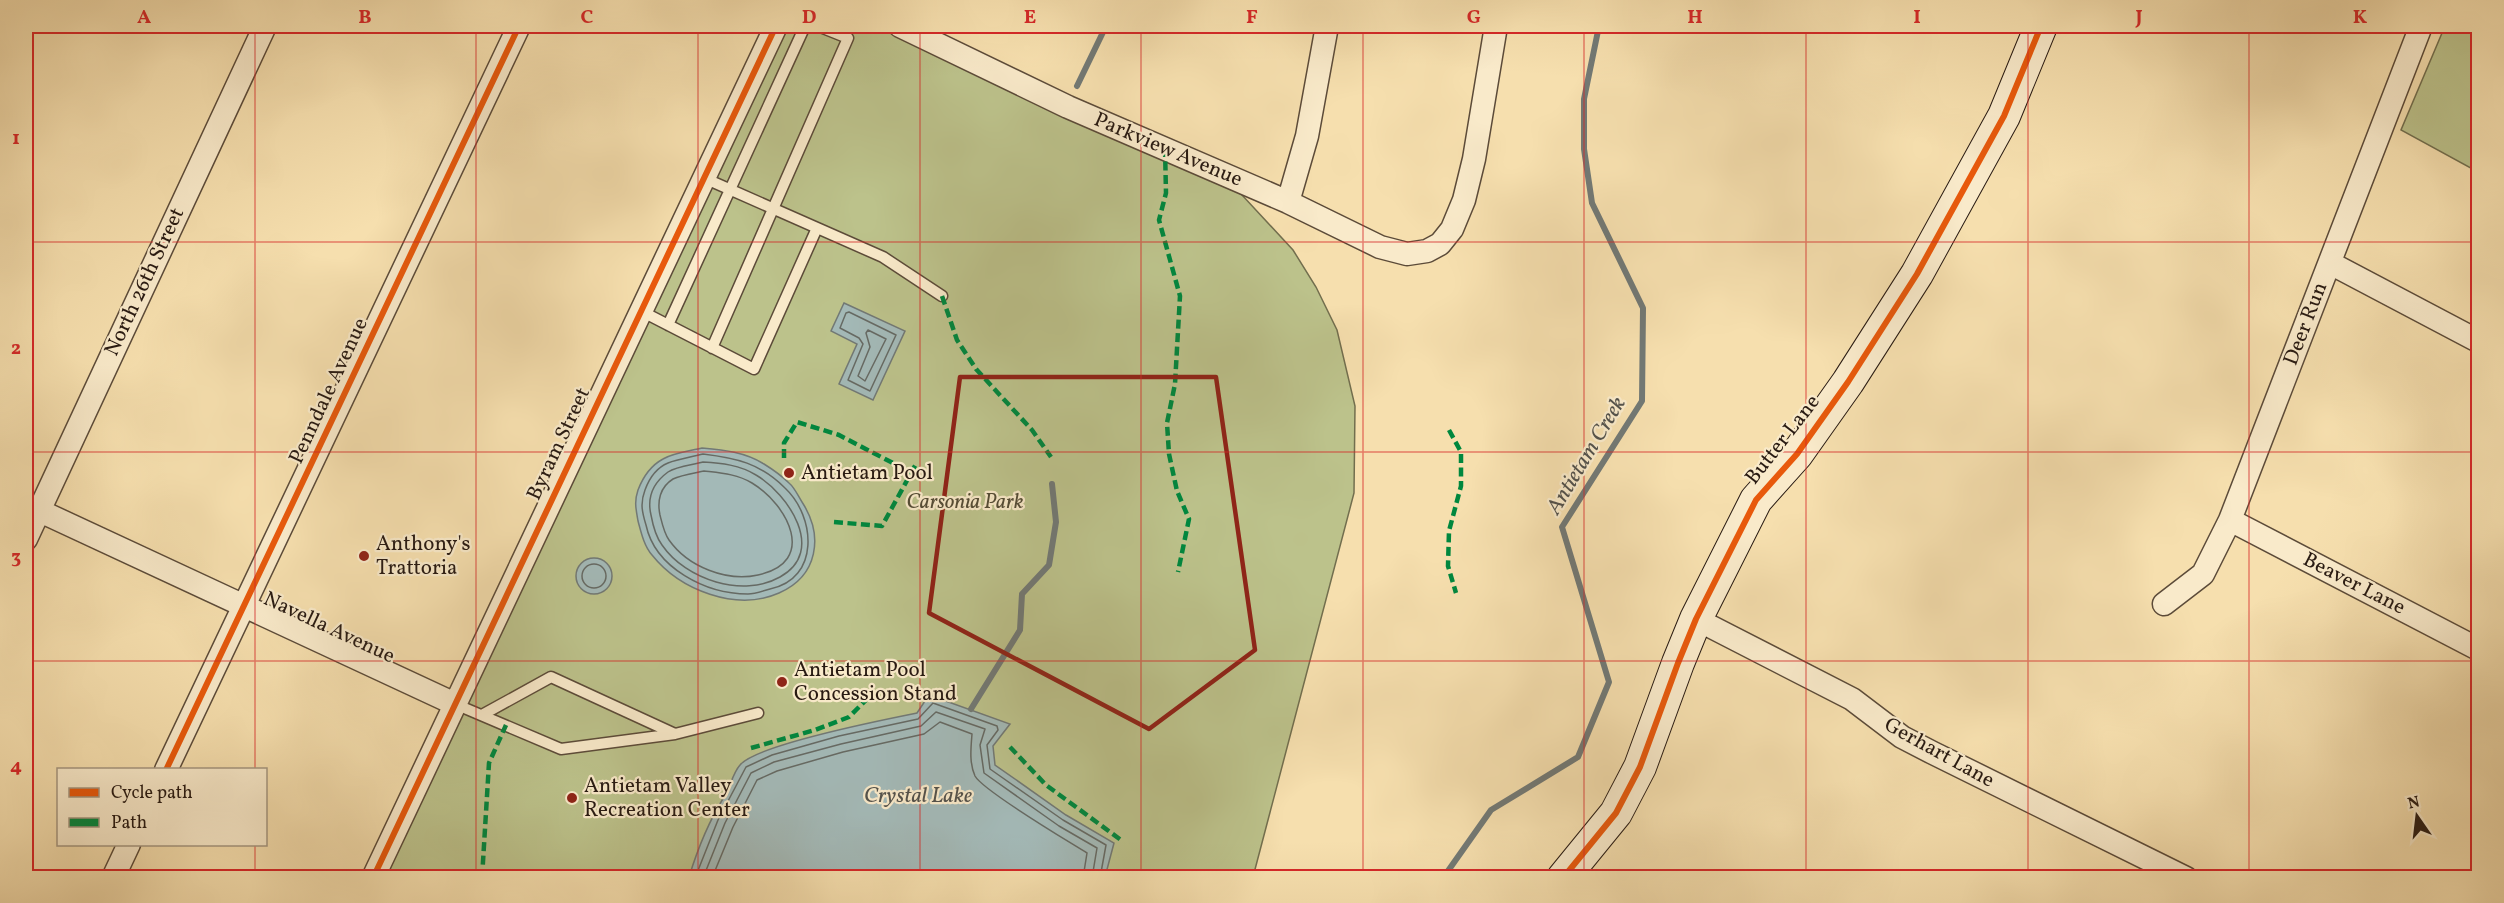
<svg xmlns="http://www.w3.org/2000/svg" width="2504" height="903" viewBox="0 0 2504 903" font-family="Vollkorn,serif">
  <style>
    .green { fill: #bcc28b; stroke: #726e4e; stroke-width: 1.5 }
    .water { fill: #a3b9b7; stroke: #727975; stroke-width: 1.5 }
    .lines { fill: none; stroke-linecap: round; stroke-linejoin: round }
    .shore { stroke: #666a64; stroke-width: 1.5 }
    .stream { stroke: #727975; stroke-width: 6 }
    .lane-casing { stroke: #5c4b39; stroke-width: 13 }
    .street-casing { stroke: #5c4b39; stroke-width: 25 }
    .secondary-casing { stroke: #281a12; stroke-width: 34 }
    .lane { stroke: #f9eaca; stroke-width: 10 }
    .street { stroke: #f9eaca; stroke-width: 22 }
    .secondary { stroke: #f9eaca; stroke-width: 32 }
    .quiet { stroke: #00873e; stroke-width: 4.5; stroke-dasharray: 9 4.5; stroke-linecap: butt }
    .cycleway-casing { stroke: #f9eaca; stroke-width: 10 }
    .cycleway { stroke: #e8590c; stroke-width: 6 }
    .marked { fill: none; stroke: #8f2418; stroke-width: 4.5; stroke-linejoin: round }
    .grid { fill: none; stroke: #d62828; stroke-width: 1.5; stroke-opacity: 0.55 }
    .poi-dot { fill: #8f2418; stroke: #f9eaca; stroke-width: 2 }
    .labels { text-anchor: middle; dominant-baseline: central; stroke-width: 4.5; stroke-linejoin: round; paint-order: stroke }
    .street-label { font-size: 21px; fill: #281a12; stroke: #f9eaca }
    .poi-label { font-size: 21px; fill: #281a12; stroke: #f9eaca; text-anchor: start }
    .park-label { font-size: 21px; font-style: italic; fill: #544c36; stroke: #f9eaca }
    .water-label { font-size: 22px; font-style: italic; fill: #53524c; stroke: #f9eaca }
    .neatline { fill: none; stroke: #d62828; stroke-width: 2 }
    .grid-label { font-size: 20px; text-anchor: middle; font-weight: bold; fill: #d62828 }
  </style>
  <rect width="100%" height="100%" fill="#f6dfae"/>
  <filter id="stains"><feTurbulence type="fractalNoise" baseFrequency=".00333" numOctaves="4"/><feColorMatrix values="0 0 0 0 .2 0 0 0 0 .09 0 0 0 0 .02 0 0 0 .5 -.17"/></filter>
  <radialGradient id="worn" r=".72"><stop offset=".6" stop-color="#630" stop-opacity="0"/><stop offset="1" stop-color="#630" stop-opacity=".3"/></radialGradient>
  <path class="green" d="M 776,26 L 900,26 L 1189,158 L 1242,195 L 1293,250 L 1316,287 L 1337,330 L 1355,406 L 1354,493 L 1253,877 L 373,878 Z
    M 2445,26 L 2478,26 L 2478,172 L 2401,130 Z"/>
  <path class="water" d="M 844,303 L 905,331 L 873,400 L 839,384 L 857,344 L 831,331 Z
    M 702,448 C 724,450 745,452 764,464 C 772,469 782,476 789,483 C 795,488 798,496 802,502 C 824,536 818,576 779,593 C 736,612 680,590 652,555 C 644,546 641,532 638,521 C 636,509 634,502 638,490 C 643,477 650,466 663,459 C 673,453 690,451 702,448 Z
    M576 576a18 18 0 1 1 36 0a18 18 0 1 1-36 0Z
    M 929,695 L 1010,724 L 993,746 L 995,765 L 1066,815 L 1114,843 L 1105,877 L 689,877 C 697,851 709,821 724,797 C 730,789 732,774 740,765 C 756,745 887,719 917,713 Z"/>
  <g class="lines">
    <path class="shore" d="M 849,312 L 896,335 L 870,391 L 848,380 L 863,344 L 859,338 L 840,328 L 846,313 Z
      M 868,330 L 886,339 L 865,381 L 858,376 L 870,347 L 866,333 Z
      M 703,454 C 736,458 760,463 785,488 C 816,517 820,579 770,589 C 763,591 755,594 748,594 C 706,594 655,568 646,525 C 642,512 640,503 645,490 C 649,479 656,468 668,463 C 678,459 692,457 703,454 Z
      M 703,462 C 721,463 740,465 756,475 C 788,494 827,551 780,577 C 743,598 686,580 662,545 C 656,537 653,526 651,515 C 647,498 653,483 668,472 C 677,466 692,465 703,462 Z
      M 704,471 C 721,473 737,474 752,483 C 788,505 818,562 758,575 C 727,582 688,567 669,540 C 664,533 662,523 660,515 C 657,501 660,487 673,479 C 681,475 695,473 704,471 Z
      M582 576a12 12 0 1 1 24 0a12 12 0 1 1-24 0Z
      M 695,878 L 718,820 L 746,767 L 772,755 L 839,736 L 918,719 L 933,703 L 997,726 L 998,730 L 987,745 L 990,769 L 1063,820 L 1106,845 L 1100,878
      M 703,878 L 725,823 L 751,773 L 774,762 L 841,744 L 921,726 L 936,712 L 985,729 L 980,745 L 984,773 L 1059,826 L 1097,848 L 1092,878
      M 712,878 L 733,827 L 757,780 L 777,771 L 843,752 L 924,734 L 940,722 L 972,734 C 971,747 969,763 975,776 C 983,791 1068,841 1087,853 L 1083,878"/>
    <path class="stream" d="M 1077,86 L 1106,26
      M 971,709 L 1020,630 L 1022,594 L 1049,565 L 1056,522 L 1052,484
      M 1443,878 L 1491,810 L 1578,757 L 1609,682 L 1562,527 L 1642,401 L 1643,308 L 1592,203 L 1584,149 L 1584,99 L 1599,26"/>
    <defs>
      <path id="lane" d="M 704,178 L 883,257 L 942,296
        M 641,311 L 754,369 L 817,228
        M 668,325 L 805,26
        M 712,348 L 848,38 L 818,26
        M 455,704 L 561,749 L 675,734 L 551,677 L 482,715
        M 675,734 L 758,713"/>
      <path id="street" d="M 900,26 L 1068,107 L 1288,202 L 1380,247 L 1407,254 L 1427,251 L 1440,244 L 1452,229 L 1464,200 L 1474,159 L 1496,26
        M 1288,202 L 1307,136 L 1327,26
        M 2330,263 L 2478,341
        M 27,505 L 455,704
        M 2230,520 L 2478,649
        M 26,539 L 265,26
        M 2164,604 L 2203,574 L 2230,520 L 2421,26
        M 1696,619 L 1852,699 L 1902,737 L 1933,753 L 2186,878
        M 166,770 L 519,26
        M 113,878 L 129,844
        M 373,878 L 776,26"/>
      <path id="secondary" d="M 1563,878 L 1616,813 L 1640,767 L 1678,663 L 1696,619 L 1756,500 L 1797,454 L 1848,382 L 1917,274 L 2004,116 L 2041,26"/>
    </defs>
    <use href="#lane" class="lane-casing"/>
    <use href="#street" class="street-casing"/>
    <use href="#secondary" class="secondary-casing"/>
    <use href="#lane" class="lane"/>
    <use href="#street" class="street"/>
    <use href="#secondary" class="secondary"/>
    <path class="quiet" d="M 1165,148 L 1166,193 L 1159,220 L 1180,296 L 1175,384 L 1167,423 L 1169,454 L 1177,491 L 1189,519 L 1178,572
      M 942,296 L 957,340 L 976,369 L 1032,430 L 1051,457
      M 1449,430 L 1461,452 L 1461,486 L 1449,531 L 1448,566 L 1456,593
      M 784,458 L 784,443 L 797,422 L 839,435 L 912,473
      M 834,522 L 882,526 L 916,464
      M 1010,747 L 1046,785 L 1121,840
      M 751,748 L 815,730 L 849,717 L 866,700
      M 482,878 L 489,763 L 506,725"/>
    <defs>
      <path id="cycleway" d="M 166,770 L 519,26
        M 373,878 L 776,26
        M 1563,878 L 1616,813 L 1640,767 L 1678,663 L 1696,619 L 1756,500 L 1797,454 L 1848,382 L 1917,274 L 2004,116 L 2041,26"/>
    </defs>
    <use href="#cycleway" class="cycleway-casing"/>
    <use href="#cycleway" class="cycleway"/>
  </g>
  <path class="marked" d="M 960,377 L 1216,377 L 1255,650 L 1149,729 L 929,613 Z"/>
  <path class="grid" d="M 255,26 L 255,770M 476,26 L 476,878M 698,26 L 698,878M 920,26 L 920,878M 1141,26 L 1141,878M 1363,26 L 1363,878M 1584,26 L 1584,878M 1806,26 L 1806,878M 2028,26 L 2028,878M 2249,26 L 2249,878M 26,242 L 2478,242M 26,452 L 2478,452M 26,661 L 2478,661M 255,844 L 255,878"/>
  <g class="poi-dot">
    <circle cx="789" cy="473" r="6"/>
    <circle cx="364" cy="556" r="6"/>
    <circle cx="782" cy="682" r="6"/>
    <circle cx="572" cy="798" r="6"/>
  </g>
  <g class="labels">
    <g class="street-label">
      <text transform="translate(1168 150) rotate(23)">Parkview Avenue</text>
      <text transform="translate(145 282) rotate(-65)">North 26th Street</text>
      <text transform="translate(2306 324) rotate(-69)">Deer Run</text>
      <text transform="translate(329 391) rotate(-65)">Penndale Avenue</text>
      <text transform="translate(1783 440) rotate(-52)">Butter Lane</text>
      <text transform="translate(559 444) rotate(-65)">Byram Street</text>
      <text transform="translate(2354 584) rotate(27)">Beaver Lane</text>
      <text transform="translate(329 628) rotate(25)">Navella Avenue</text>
      <text transform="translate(1939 753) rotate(29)">Gerhart Lane</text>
    </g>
    <g class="poi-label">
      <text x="801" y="473">Antietam Pool</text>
      <text x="376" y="544">Anthony's<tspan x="376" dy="24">Trattoria</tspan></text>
      <text x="794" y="670">Antietam Pool<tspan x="794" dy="24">Concession Stand</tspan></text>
      <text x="584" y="786">Antietam Valley<tspan x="584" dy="24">Recreation Center</tspan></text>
    </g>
    <g class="park-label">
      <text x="965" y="502">Carsonia Park</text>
    </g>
    <g class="water-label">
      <text transform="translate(1587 456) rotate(-59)">Antietam Creek</text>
      <text x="918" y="796">Crystal Lake</text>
    </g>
  </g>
  <rect width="2504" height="903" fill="none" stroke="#f6dfae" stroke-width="66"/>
  <rect x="57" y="768" width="210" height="78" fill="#f9eaca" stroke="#a59780" stroke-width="1.5"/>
  <rect x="69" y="788" width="30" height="9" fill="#e8590c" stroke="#a59780" stroke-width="1.5"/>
  <text x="111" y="798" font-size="18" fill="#281a12">Cycle path</text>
  <rect x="69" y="818" width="30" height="9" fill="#00873e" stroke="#a59780" stroke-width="1.5"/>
  <text x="111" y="828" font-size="18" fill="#281a12">Path</text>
  <g transform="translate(2417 816) rotate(346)" stroke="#f9eaca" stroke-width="4.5" paint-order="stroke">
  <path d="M0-4.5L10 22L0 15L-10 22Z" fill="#281a12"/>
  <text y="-9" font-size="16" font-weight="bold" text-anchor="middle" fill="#281a12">N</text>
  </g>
  <rect x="33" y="33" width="2438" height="837" class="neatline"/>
  <g class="grid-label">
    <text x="144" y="23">A</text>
    <text x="365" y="23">B</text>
    <text x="587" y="23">C</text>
    <text x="809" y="23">D</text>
    <text x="1030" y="23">E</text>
    <text x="1252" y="23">F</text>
    <text x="1474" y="23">G</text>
    <text x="1695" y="23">H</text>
    <text x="1917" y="23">I</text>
    <text x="2139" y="23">J</text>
    <text x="2360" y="23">K</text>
    <text x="16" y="144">1</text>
    <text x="16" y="354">2</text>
    <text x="16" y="563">3</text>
    <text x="16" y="772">4</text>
  </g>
  <rect width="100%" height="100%" filter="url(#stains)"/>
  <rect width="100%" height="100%" fill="url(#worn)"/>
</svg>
